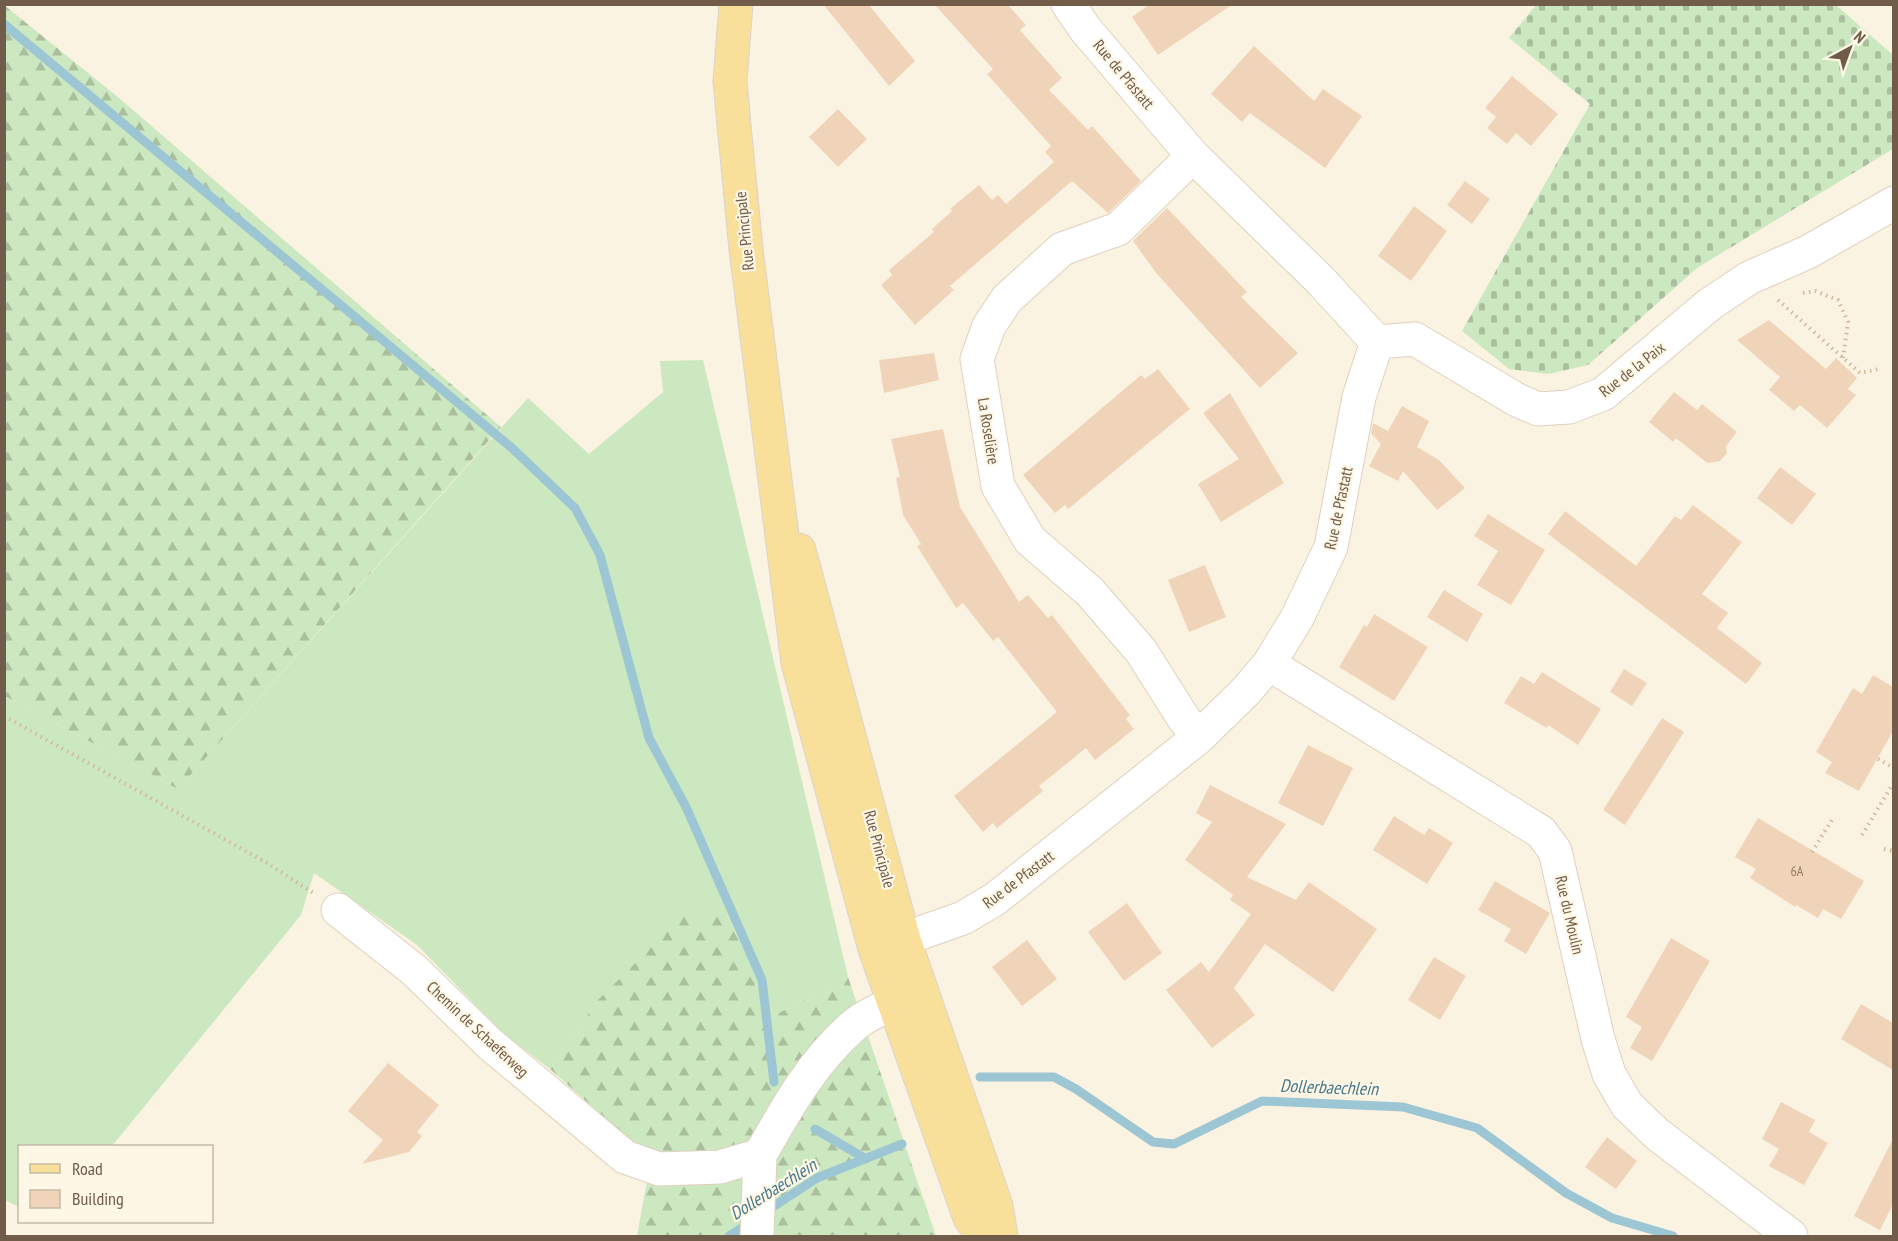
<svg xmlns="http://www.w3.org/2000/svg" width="1898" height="1241" viewBox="0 0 1898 1241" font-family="'PT Sans Narrow',sans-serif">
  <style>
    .grass { fill: #cce8c0 }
    .forest { fill: url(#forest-firs) }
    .cemetery { fill: url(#cemetery-stones) }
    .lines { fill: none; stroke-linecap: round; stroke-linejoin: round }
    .stream { stroke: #9dc6d5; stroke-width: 9 }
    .building { fill: #f0d4b9 }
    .minor-casing { stroke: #dfd0bd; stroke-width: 35 }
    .major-casing { stroke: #dad4d0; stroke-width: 35 }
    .path { stroke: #d4b89d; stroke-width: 4; stroke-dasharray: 1.5 4.5; stroke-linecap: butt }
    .minor { stroke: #fff; stroke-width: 33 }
    .major { stroke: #f8df9a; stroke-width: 33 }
    .labels { text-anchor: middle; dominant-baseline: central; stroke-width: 4.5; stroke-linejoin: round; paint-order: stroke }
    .number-label { font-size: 14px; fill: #917965 }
    .street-label { font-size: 16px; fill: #715b49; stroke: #fef7e6 }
    .water-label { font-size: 18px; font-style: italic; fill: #46788a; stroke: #fef7e6 }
  </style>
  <defs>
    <pattern id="forest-firs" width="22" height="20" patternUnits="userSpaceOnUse" patternTransform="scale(1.5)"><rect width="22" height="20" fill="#cce8c0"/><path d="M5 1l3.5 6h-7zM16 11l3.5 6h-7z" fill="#aabf9e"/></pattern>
    <pattern id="cemetery-stones" width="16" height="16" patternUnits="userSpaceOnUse" patternTransform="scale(1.5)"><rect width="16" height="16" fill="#cce8c0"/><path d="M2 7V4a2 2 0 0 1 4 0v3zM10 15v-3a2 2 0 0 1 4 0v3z" fill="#aabf9e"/></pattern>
  </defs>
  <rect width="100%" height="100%" fill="#fbf3e1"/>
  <path class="grass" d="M 703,360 L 848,977 L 775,1015 L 727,915 L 597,1001 L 550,1069 L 504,1034 L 417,945 L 314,873 L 301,915 L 112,1146 L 20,1146 L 19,1207 L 5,1200 L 5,696 L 178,789 L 528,398 L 589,454 L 663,392 L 660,361 Z"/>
  <path class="forest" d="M 4,5 L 119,98 L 501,427 L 178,789 L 5,696 Z
    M 686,913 L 727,915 L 775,1015 L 848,977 L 936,1236 L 637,1236 L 651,1159 L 550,1069 L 597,1001 Z"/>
  <path class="cemetery" d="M 1536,5 L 1836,5 L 1893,55 L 1893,149 L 1697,268 L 1588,365 L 1548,374 L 1509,369 L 1462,331 L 1590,104 L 1509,38 Z"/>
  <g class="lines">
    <path class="stream" d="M 4,24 L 512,448 L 575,508 L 600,555 L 649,738 L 686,807 L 762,980 L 774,1082
      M 980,1077 L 1054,1077 L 1076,1089 L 1153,1142 L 1174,1144 L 1262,1101 L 1403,1107 L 1477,1128 L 1566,1193 L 1612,1218 L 1673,1236
      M 815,1129 L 866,1159
      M 765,1212 L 817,1178 L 902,1144
      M 729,1236 L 751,1222"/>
  </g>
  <path class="building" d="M 823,4 L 868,4 L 915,61 L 889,86 Z
    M 934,4 L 1007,4 L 1026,25 L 1020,30 L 1062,78 L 1049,90 L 1088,130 L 1092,126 L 1141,181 L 1108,213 L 1072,181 L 950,286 L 954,290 L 915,325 L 881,285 L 892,275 L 889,270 L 934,232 L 932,229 L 952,211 L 950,209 L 979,185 L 992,200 L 998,195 L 1006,204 L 1054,162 L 1045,152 L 1051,146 L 987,74 L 993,69 Z
    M 1150,4 L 1233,4 L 1158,55 L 1132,17 Z
    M 1254,46 L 1314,101 L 1323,89 L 1362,116 L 1325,168 L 1250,113 L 1242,122 L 1211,94 Z
    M 1512,76 L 1558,114 L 1531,146 L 1516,133 L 1507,144 L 1487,128 L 1496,117 L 1485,108 Z
    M 838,109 L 867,139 L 838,167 L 809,137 Z
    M 1465,181 L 1490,199 L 1472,224 L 1447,205 Z
    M 1414,206 L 1447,231 L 1411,281 L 1378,256 Z
    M 1167,208 L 1247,292 L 1241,297 L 1298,353 L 1260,388 L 1157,274 L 1133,241 Z
    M 1769,320 L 1826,369 L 1836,358 L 1857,378 L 1848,389 L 1856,395 L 1827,428 L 1800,405 L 1794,411 L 1769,390 L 1780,377 L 1737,340 Z
    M 934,353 L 939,380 L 884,393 L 879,360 Z
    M 1158,369 L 1190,409 L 1068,509 L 1065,505 L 1055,513 L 1023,475 L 1141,375 L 1145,379 Z
    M 1674,392 L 1697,410 L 1702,404 L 1737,432 L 1726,446 L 1727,453 L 1720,461 L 1707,463 L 1676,438 L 1673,442 L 1649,422 Z
    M 1230,393 L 1284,483 L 1221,522 L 1198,484 L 1239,459 L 1203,413 Z
    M 1402,406 L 1429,421 L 1417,447 L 1439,460 L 1465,488 L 1437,510 L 1403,471 L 1398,481 L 1369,466 L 1381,444 L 1371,433 L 1373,423 L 1388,431 Z
    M 943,429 L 960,507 L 1019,602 L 1028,595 L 1048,618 L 1052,615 L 1130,715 L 1126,719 L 1134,729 L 1095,760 L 1086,748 L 1039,786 L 1043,791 L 997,828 L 993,823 L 983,832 L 954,796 L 1057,712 L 998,637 L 993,641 L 963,603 L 956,608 L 917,546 L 921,544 L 903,515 L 896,478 L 900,477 L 891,439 Z
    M 1780,467 L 1816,494 L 1792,525 L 1757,498 Z
    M 1693,505 L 1742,542 L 1702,594 L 1728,613 L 1717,628 L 1762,663 L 1746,684 L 1548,534 L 1565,511 L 1636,566 L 1675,516 L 1681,520 Z
    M 1488,514 L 1545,550 L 1511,605 L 1477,585 L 1498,551 L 1474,536 Z
    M 1205,565 L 1226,617 L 1189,632 L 1168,580 Z
    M 1444,590 L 1483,614 L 1467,642 L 1427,617 Z
    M 1374,614 L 1428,647 L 1394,701 L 1339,667 L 1364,625 L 1367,627 Z
    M 1624,669 L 1647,683 L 1632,706 L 1610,692 Z
    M 1542,672 L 1601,709 L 1578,745 L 1548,725 L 1547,728 L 1504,703 L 1521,676 L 1534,684 Z
    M 1873,675 L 1893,687 L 1893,731 L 1859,791 L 1825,773 L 1832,762 L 1816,752 L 1853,688 L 1862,694 Z
    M 1662,718 L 1684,732 L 1625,825 L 1603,810 Z
    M 1308,745 L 1353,768 L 1323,826 L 1278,803 Z
    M 1210,785 L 1286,824 L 1247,877 L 1296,900 L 1309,882 L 1377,929 L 1333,992 L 1265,944 L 1234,988 L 1255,1015 L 1212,1048 L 1166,990 L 1201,962 L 1209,972 L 1251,914 L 1230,900 L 1233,895 L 1185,860 L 1212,822 L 1196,813 Z
    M 1394,816 L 1424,835 L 1429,828 L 1453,843 L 1427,884 L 1373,850 Z
    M 1758,818 L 1864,881 L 1841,919 L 1823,909 L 1818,918 L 1796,905 L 1795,907 L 1750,878 L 1756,869 L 1735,857 Z
    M 1495,881 L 1550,913 L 1526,954 L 1504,941 L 1511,929 L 1478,910 Z
    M 1127,903 L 1162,953 L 1124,981 L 1088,932 Z
    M 1671,938 L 1710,961 L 1652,1061 L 1630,1048 L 1642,1027 L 1626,1017 Z
    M 1027,940 L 1057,979 L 1022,1006 L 992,967 Z
    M 1434,957 L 1466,976 L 1440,1020 L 1408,1000 Z
    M 1861,1004 L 1893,1023 L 1893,1070 L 1841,1039 Z
    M 388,1063 L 439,1105 L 417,1132 L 422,1136 L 409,1152 L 362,1164 L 383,1140 L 348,1111 Z
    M 1781,1102 L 1815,1120 L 1809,1132 L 1828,1143 L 1804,1185 L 1769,1166 L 1779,1149 L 1762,1139 Z
    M 1607,1137 L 1637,1161 L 1616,1189 L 1585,1167 Z
    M 1893,1139 L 1893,1204 L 1880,1230 L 1854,1216 Z"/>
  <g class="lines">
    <defs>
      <path id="minor" d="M 1068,4 L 1086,30 L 1193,156 L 1321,281 L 1377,342
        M 1193,156 L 1118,229 L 1062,249 L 1007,299 L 989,326 L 977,359 L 998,486 L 1030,540 L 1090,592 L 1141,651 L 1184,719 L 1199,737
        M 1377,342 L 1415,339 L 1517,400 L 1538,409 L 1569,407 L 1603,394 L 1710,304 L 1749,278 L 1808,252 L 1894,203
        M 1269,664 L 1541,832 L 1555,851 L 1598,1039 L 1609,1074 L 1627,1105 L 1657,1134 L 1791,1236
        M 338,910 L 414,970 L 490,1044 L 625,1157 L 659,1169 L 720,1167 L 760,1155 C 786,1109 812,1062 852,1027 C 871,1010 897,1003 920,995
        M 878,948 L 963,918 L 995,899 L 1199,737 L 1246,691 L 1269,664 L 1297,618 L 1331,547 L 1359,397 L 1377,342
        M 757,1236 L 760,1155"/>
      <path id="major" d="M 736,4 L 730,81 L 734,125 L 746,249 L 798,663 L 875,949 L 970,1218 L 984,1236
        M 799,550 L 904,940 L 996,1206 L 1001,1236"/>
    </defs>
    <use href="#minor" class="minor-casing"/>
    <use href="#major" class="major-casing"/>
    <path class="path" d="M 1803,293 L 1815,291 L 1838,300 L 1848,322 L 1843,358
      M 1778,300 L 1860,373 L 1879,369
      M 4,716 L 267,863 L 313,893
      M 1878,759 L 1894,768
      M 1862,835 L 1894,782
      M 1884,849 L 1894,851
      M 1812,852 L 1833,818"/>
    <use href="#minor" class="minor"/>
    <use href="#major" class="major"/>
  </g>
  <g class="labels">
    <g class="number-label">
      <text x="1797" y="871">6A</text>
    </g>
    <g class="street-label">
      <text transform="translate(1124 74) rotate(50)">Rue de Pfastatt</text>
      <text transform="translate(744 231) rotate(-96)">Rue Principale</text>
      <text transform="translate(1632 369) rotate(-38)">Rue de la Paix</text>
      <text transform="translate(989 431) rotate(81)">La Roselière</text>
      <text transform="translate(1338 508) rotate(-78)">Rue de Pfastatt</text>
      <text transform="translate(880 849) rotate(75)">Rue Principale</text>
      <text transform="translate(1018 879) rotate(-37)">Rue de Pfastatt</text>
      <text transform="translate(1570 915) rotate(77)">Rue du Moulin</text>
      <text transform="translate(478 1029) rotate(43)">Chemin de Schaeferweg</text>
    </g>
    <g class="water-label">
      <text transform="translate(1329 1087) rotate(2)">Dollerbaechlein</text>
      <text transform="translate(773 1189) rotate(-32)">Dollerbaechlein</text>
    </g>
  </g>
  <rect width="1898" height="1241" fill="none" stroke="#715b49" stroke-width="12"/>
  <rect x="18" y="1145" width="195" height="78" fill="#fef7e6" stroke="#c6b9a7" stroke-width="1.5"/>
  <rect x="30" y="1164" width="30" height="9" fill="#f8df9a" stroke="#c6b9a7" stroke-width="1.5"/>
  <text x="72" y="1175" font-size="18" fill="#715b49">Road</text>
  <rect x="30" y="1190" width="30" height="18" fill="#f0d4b9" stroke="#c6b9a7" stroke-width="1.5"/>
  <text x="72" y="1205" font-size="18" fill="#715b49">Building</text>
  <g transform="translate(1850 48) rotate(41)" stroke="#fef7e6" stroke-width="4.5" paint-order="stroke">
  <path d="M0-4.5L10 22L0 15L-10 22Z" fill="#715b49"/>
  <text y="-9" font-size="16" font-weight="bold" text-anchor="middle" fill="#715b49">N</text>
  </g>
</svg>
